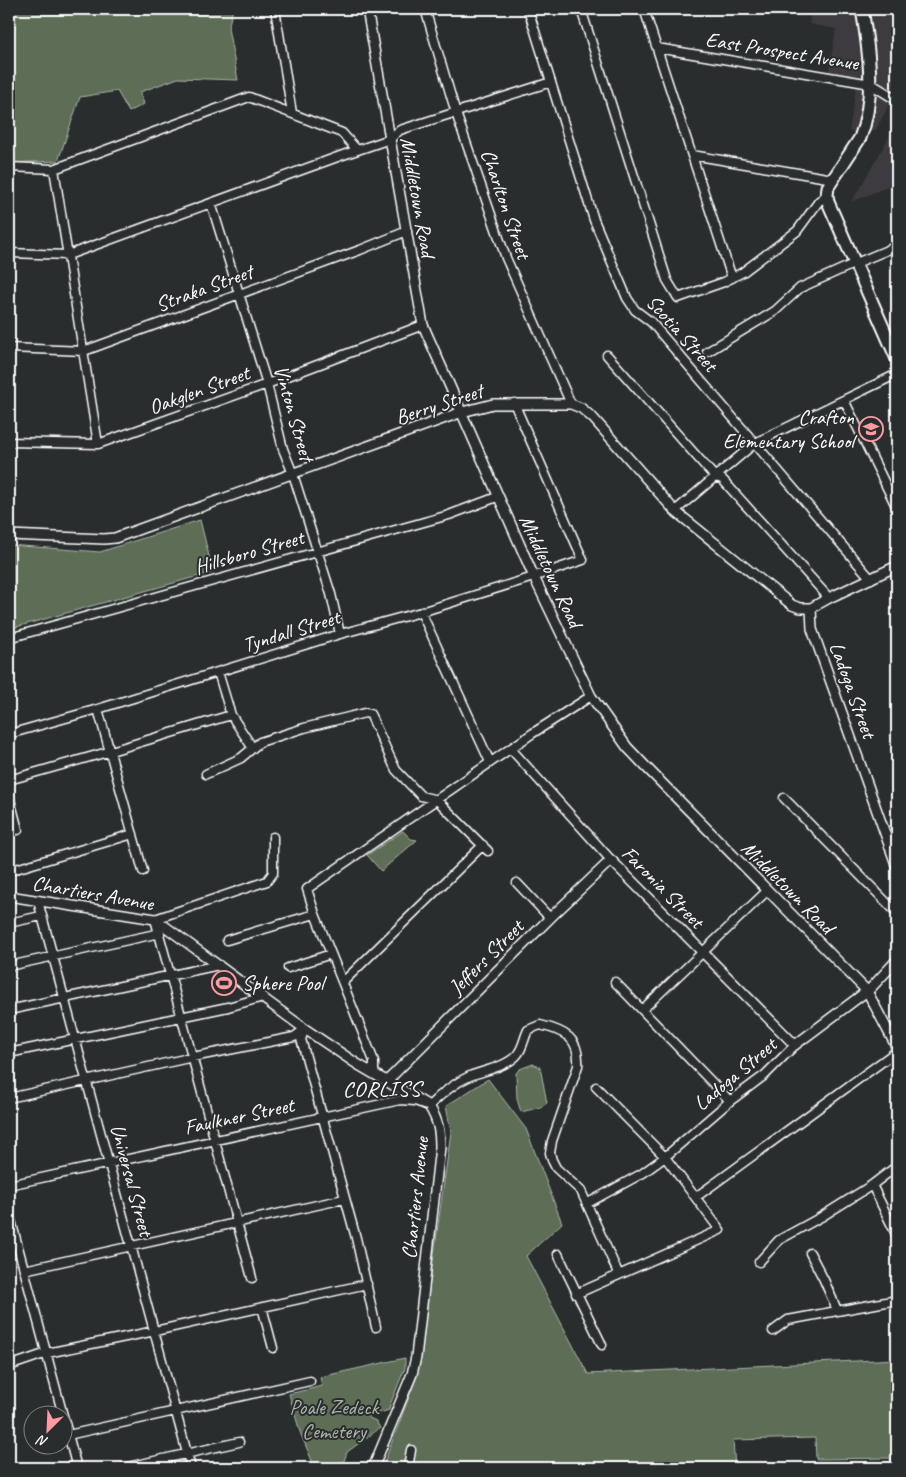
<svg xmlns="http://www.w3.org/2000/svg" width="906" height="1477" viewBox="0 0 906 1477" font-family="Caveat,sans-serif">
  <style>
    .built { fill: #3c3a40 }
    .green { fill: #5d6d57; stroke: #aeb6ab }
    .lines { fill: none; stroke-linecap: round; stroke-linejoin: round }
    .minor-casing { stroke: #fff; stroke-width: 11 }
    .tertiary-casing { stroke: #fff; stroke-width: 12 }
    .primary-casing { stroke: #fff; stroke-width: 15 }
    .minor { stroke: #2a2d2e; stroke-width: 8 }
    .tertiary { stroke: #2a2d2e; stroke-width: 9 }
    .primary { stroke: #2a2d2e; stroke-width: 11 }
    .labels { text-anchor: middle; dominant-baseline: central; stroke-width: 4; stroke-linejoin: round; paint-order: stroke }
    .street-label { font-size: 21px; fill: #fff; stroke: #2a2d2e }
    .poi-label { font-size: 21px; fill: #fff; stroke: #2a2d2e; text-anchor: end }
    .park-label { font-size: 21px; fill: #aeb6ab; stroke: #2a2d2e }
    .neighbourhood-label { font-size: 22px; letter-spacing: 1px; fill: #fff; stroke: #2a2d2e }
  </style>
  <rect width="100%" height="100%" fill="#2a2d2e"/>
  <filter id="ink" filterUnits="userSpaceOnUse"><feTurbulence type="fractalNoise" baseFrequency=".02" numOctaves="2"/><feDisplacementMap in="SourceGraphic" scale="10" xChannelSelector="R" yChannelSelector="G"/><feConvolveMatrix kernelMatrix="1 2 1 2 8 2 1 2 1" color-interpolation-filters="sRGB"/></filter>
  <g filter="url(#ink)">
    <path class="built" d="M 811,9 L 897,9 L 897,84 L 887,95 L 889,104 L 876,130 L 863,129 L 862,133 L 849,131 L 857,81 L 828,76 L 836,29 L 809,24 Z
      M 897,123 L 897,183 L 851,202 L 861,186 Z"/>
    <path class="green" d="M 9,9 L 233,9 L 228,28 L 238,80 L 178,78 L 140,92 L 144,104 L 129,112 L 117,91 L 80,97 L 58,161 L 9,163 Z
      M 200,520 L 213,572 L 9,629 L 9,545 L 100,552 Z
      M 403,831 L 411,839 L 417,840 L 381,871 L 367,855 Z
      M 533,1064 L 540,1067 L 547,1103 L 541,1107 L 521,1112 L 517,1099 L 516,1073 L 520,1069 Z
      M 488,1079 L 526,1129 L 562,1223 L 526,1256 L 588,1374 L 897,1359 L 897,1468 L 891,1468 L 891,1458 L 816,1459 L 815,1438 L 733,1440 L 735,1468 L 382,1468 L 417,1376 L 451,1132 L 446,1106 Z
      M 405,1358 L 405,1368 L 390,1405 L 389,1410 L 380,1413 L 369,1414 L 369,1418 L 376,1421 L 380,1428 L 347,1452 L 344,1461 L 315,1468 L 300,1432 L 289,1394 L 322,1386 L 320,1377 Z"/>
    <g class="lines">
      <defs>
        <path id="minor" d="M 275,9 L 292,113
          M 425,9 L 456,113 L 506,258 L 571,404
          M 528,9 L 594,220 L 627,298 L 635,310 L 651,322 L 871,579
          M 581,9 L 667,280 L 678,298 L 724,282 L 743,272 L 797,231 L 819,201 L 827,195
          M 644,9 L 732,278
          M 657,48 L 871,84
          M 692,155 L 833,179
          M 9,167 L 54,169 L 249,97 L 342,133 L 357,150
          M 54,169 L 98,444
          M 211,203 L 267,384 L 283,449 L 293,474 L 331,594 L 340,634
          M 9,253 L 68,255 L 343,155 L 390,139 L 400,130 L 551,82
          M 9,348 L 84,351 L 360,250 L 407,231
          M 707,352 L 775,311 L 800,288 L 849,266 L 897,246
          M 607,355 L 715,477 L 722,479 L 829,598
          M 844,400 L 897,508
          M 9,442 L 98,444 L 267,384 L 423,325
          M 675,511 L 755,443 L 897,374
          M 421,612 L 490,762
          M 9,638 L 449,515 L 497,497
          M 218,672 L 231,715 L 252,747
          M 98,709 L 143,871
          M 9,734 L 98,709 L 340,634 L 421,612 L 527,579 L 583,560 L 514,403
          M 511,749 L 611,860
          M 206,774 L 241,758 L 260,742 L 304,728 L 365,713 L 370,714 L 396,770 L 421,796 L 437,800 L 488,851
          M 9,780 L 111,751 L 231,715
          M 9,796 L 18,830
          M 784,798 L 897,913
          M 9,871 L 133,834
          M 517,883 L 550,918
          M 38,901 L 191,1468
          M 9,923 L 41,916
          M 227,940 L 315,914
          M 9,966 L 160,933
          M 288,968 L 331,954
          M 343,982 L 483,845
          M 615,982 L 730,1101
          M 9,1010 L 219,965
          M 642,1010 L 767,891
          M 305,1029 L 301,1039 L 356,1238 L 376,1327
          M 9,1053 L 228,1007 L 263,997
          M 374,1074 L 374,1061 L 315,914 L 307,889 L 533,733 L 591,696
          M 9,1098 L 193,1057 L 294,1037 L 305,1029
          M 9,1185 L 400,1100 L 415,1101 L 429,1106 C 441,1094 454,1083 470,1076 C 485,1070 506,1067 517,1055 C 523,1048 524,1038 528,1030 L 540,1025 C 565,1031 580,1038 578,1066 L 552,1141 L 550,1153 L 552,1160 L 556,1168 L 581,1191 L 619,1275
          M 872,1185 L 897,1236
          M 696,1197 L 897,1051
          M 588,1203 L 643,1173 L 665,1157 L 730,1101 L 765,1075 L 795,1045
          M 9,1213 L 77,1468
          M 810,1253 L 824,1280 L 837,1310
          M 558,1254 L 602,1345
          M 759,1262 L 779,1240 L 821,1217 L 872,1185 L 897,1166
          M 24,1270 L 344,1199
          M 252,1278 L 155,919 L 267,881 L 273,873 L 273,837
          M 576,1294 L 720,1230 L 665,1157 L 596,1087
          M 262,1307 L 273,1348
          M 773,1331 L 788,1320 L 897,1300
          M 9,1366 L 47,1353 L 155,1331 L 367,1284
          M 68,1435 L 310,1381
          M 123,1468 L 239,1442
          M 408,1468 L 411,1450"/>
        <path id="tertiary" d="M 367,9 L 423,325 L 534,577 L 591,696 L 627,747 L 647,768 L 867,991 L 897,1048
          M 871,84 L 897,100
          M 9,535 L 104,539 L 115,538 L 462,412 L 493,404 L 571,404 L 581,408 L 593,418 L 675,511 L 792,605 L 800,608 L 811,608 L 829,598 L 897,566
          M 811,608 L 812,629 L 897,867
          M 9,896 L 155,919 L 305,1029 L 357,1064 L 429,1106 C 438,1120 440,1131 440,1147 L 416,1357 L 412,1374 L 373,1468
          M 388,1080 L 550,918 L 611,860 L 795,1045 L 871,988 L 897,960"/>
        <path id="primary" d="M 862,9 C 869,51 876,97 860,138 L 828,187 L 827,195 L 828,202 L 897,359"/>
      </defs>
      <use href="#minor" class="minor-casing"/>
      <use href="#tertiary" class="tertiary-casing"/>
      <use href="#primary" class="primary-casing"/>
      <use href="#minor" class="minor"/>
      <use href="#tertiary" class="tertiary"/>
      <use href="#primary" class="primary"/>
    </g>
  </g>
  <defs>
    <symbol id="school-ring" viewBox="-11 -11 22 22"><circle r="9.5" fill="#2a2d2e" stroke="#ff9aa2" stroke-width="1.5"/><path d="M0-5L7-2L0 1L-7-2ZM-4 1L0 2.5L4 1V4Q0 6-4 4Z" fill="#ff9aa2"/></symbol>
    <symbol id="stadium-ring" viewBox="-11 -11 22 22"><circle r="9.5" fill="#2a2d2e" stroke="#ff9aa2" stroke-width="1.5"/><path d="M0-5a6.5 5 0 1 0 0 10a6.5 5 0 1 0 0-10ZM-3.5-1.8h7v3.6h-7Z" fill="#ff9aa2"/></symbol>
  </defs>
  <g fill-rule="evenodd">
    <use href="#school-ring" x="857" y="415" width="28" height="28"/>
    <use href="#stadium-ring" x="210" y="969" width="28" height="28"/>
  </g>
  <g class="labels">
    <g class="street-label">
      <text transform="translate(782 51) rotate(9)">East Prospect Avenue</text>
      <text transform="translate(418 197) rotate(80)">Middletown Road</text>
      <text transform="translate(506 204) rotate(71)">Charlton Street</text>
      <text transform="translate(204 288) rotate(-20)">Straka Street</text>
      <text transform="translate(682 333) rotate(48)">Scotia Street</text>
      <text transform="translate(199 390) rotate(-20)">Oakglen Street</text>
      <text transform="translate(439 404) rotate(-18)">Berry Street</text>
      <text transform="translate(294 413) rotate(74)">Vinton Street</text>
      <text transform="translate(249 552) rotate(-16)">Hillsboro Street</text>
      <text transform="translate(551 571) rotate(65)">Middletown Road</text>
      <text transform="translate(291 631) rotate(-17)">Tyndall Street</text>
      <text transform="translate(853 690) rotate(70)">Ladoga Street</text>
      <text transform="translate(663 887) rotate(45)">Faronia Street</text>
      <text transform="translate(788 887) rotate(45)">Middletown Road</text>
      <text transform="translate(93 893) rotate(10)">Chartiers Avenue</text>
      <text transform="translate(486 957) rotate(-45)">Jeffers Street</text>
      <text transform="translate(735 1074) rotate(-40)">Ladoga Street</text>
      <text transform="translate(239 1116) rotate(-12)">Faulkner Street</text>
      <text transform="translate(132 1180) rotate(75)">Universal Street</text>
      <text transform="translate(415 1198) rotate(-84)">Chartiers Avenue</text>
    </g>
    <g class="poi-label">
      <text x="854" y="417">Crafton<tspan x="854" dy="24">Elementary School</tspan></text>
      <text x="242" y="983" text-anchor="start">Sphere Pool</text>
    </g>
    <g class="park-label">
      <text x="334" y="1407">Poale Zedeck<tspan x="334" dy="24">Cemetery</tspan></text>
    </g>
    <g class="neighbourhood-label">
      <text x="382" y="1089">CORLISS</text>
    </g>
  </g>
  <rect width="906" height="1477" fill="none" stroke="#2a2d2e" stroke-width="30"/>
  <rect x="15" y="15" width="876" height="1447" fill="none" stroke="#fff" stroke-width="2" filter="url(#ink)"/>
  <g transform="translate(48 1430) rotate(204)"><circle r="24" fill="#2a2d2e" stroke="#7f8182"/>
  <path d="M0-4L9 19L0 12L-9 19Z" fill="#ff9aa2"/>
  <text y="-8" font-size="14" font-weight="bold" text-anchor="middle" fill="#ffffff">N</text>
  </g>
</svg>
